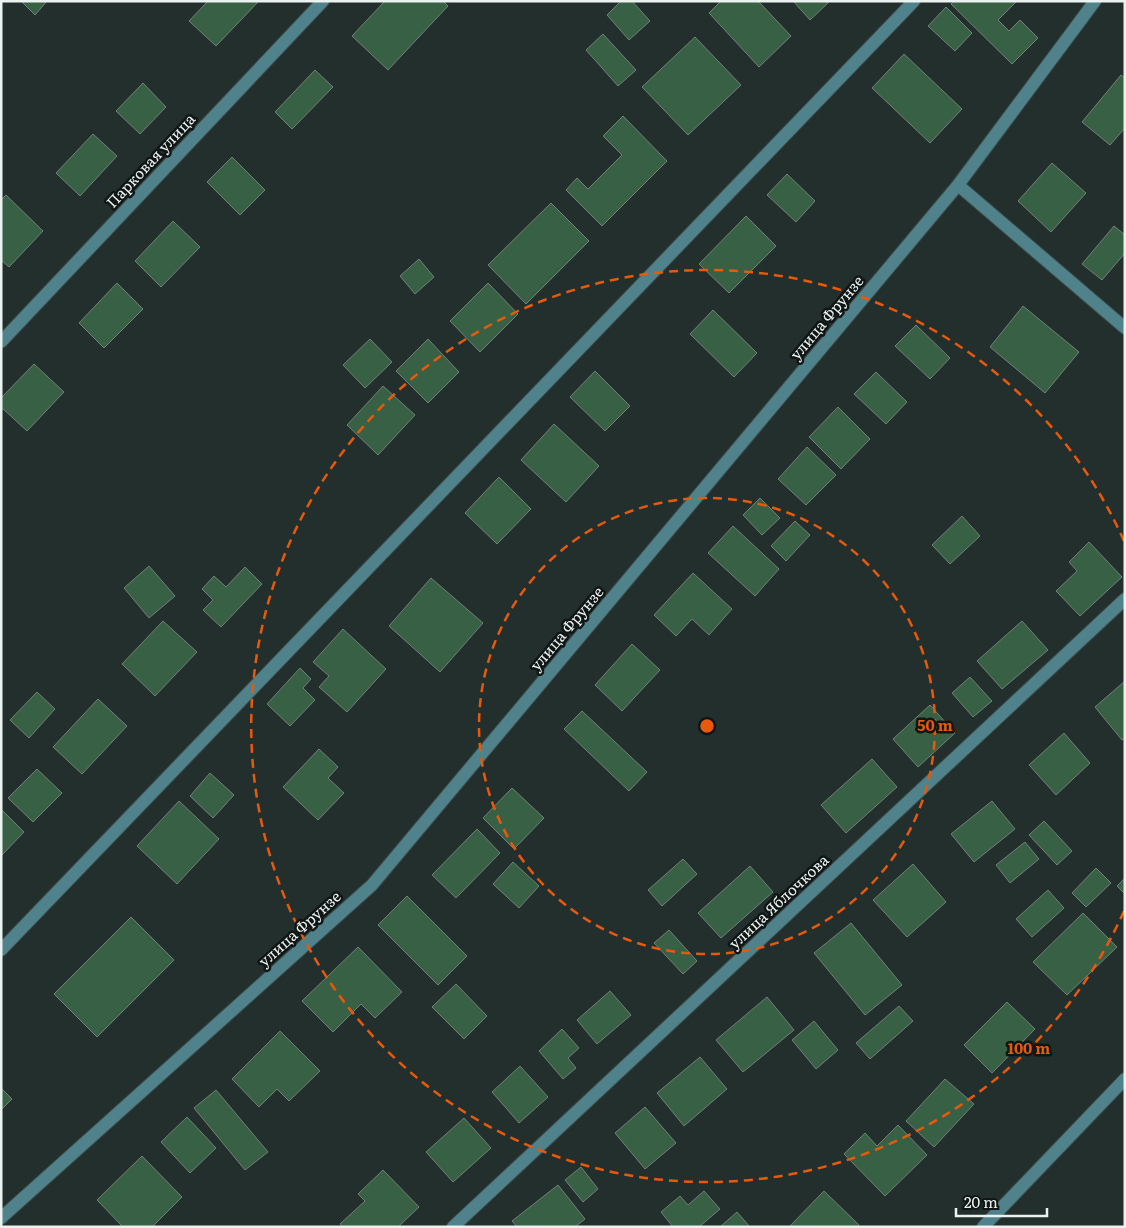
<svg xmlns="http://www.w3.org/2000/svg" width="1126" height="1228" viewBox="0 0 1126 1228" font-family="Literata,serif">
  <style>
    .building { fill: #376044; stroke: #758078 }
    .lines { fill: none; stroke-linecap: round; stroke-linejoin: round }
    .minor-casing { stroke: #3e4a48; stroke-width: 14 }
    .minor { stroke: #4f828b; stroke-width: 12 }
    .ring { fill: none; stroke: #e8590c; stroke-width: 2.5; stroke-dasharray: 9 6 }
    .labels { text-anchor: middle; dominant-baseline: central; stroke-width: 5; stroke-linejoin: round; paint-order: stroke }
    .street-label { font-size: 15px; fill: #ebf3f1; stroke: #101615 }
    .centre { fill: #e8590c; stroke: #101615; stroke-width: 2.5 }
    .ring-label { font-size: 15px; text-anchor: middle; font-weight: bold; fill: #e8590c; stroke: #101615; stroke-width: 5; stroke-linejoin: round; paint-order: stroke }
  </style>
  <rect width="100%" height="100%" fill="#222f2d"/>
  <path class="building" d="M 21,1 L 47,1 L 35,15 Z
    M 208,1 L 259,1 L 216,46 L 189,21 Z
    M 385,1 L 443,1 L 448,6 L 388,70 L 352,36 Z
    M 621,1 L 632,1 L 650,21 L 629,40 L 607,15 Z
    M 721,1 L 758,1 L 791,36 L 759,67 L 709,13 Z
    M 793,1 L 830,1 L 810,20 Z
    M 954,1 L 1017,1 L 998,20 L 1009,31 L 1020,20 L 1038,38 L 1012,64 L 951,4 Z
    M 946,7 L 972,33 L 955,51 L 928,26 Z
    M 603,34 L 636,70 L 618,86 L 586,50 Z
    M 695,37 L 741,85 L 688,135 L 642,87 Z
    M 904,54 L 962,109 L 930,143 L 872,88 Z
    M 315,70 L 333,87 L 292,129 L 275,112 Z
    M 1121,75 L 1125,78 L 1125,128 L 1110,145 L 1082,122 Z
    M 143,83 L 166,107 L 140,134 L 116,111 Z
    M 623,116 L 667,161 L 602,226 L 566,190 L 577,178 L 588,189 L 622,155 L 603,136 Z
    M 93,134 L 117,156 L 80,196 L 56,173 Z
    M 232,157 L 265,190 L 240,215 L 207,182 Z
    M 1052,163 L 1086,193 L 1051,232 L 1018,201 Z
    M 787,174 L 815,201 L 796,222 L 767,195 Z
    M 6,195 L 43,231 L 9,267 L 1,260 L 1,200 Z
    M 551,203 L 589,241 L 526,304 L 488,265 Z
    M 746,216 L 776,246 L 729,293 L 699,264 Z
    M 173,221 L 200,247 L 161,287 L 135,261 Z
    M 1114,226 L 1125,235 L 1125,253 L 1102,280 L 1082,264 Z
    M 419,259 L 434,277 L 415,294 L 400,276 Z
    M 117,283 L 143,309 L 104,348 L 79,323 Z
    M 488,283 L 518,314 L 480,352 L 450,321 Z
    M 1023,306 L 1079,352 L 1045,393 L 990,347 Z
    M 713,310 L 757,353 L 734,377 L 690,334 Z
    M 916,325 L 950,358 L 930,379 L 895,346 Z
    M 370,339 L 392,362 L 365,388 L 343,365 Z
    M 428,339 L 459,372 L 428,403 L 396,371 Z
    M 34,364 L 64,392 L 27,431 L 1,407 L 1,398 Z
    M 595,371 L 630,406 L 605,431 L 570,397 Z
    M 876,372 L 907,402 L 886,424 L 854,394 Z
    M 383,386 L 415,415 L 378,455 L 347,425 Z
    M 838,407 L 870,439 L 841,469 L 809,437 Z
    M 554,424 L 599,466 L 566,502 L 521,460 Z
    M 807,447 L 836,475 L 806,505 L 778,479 Z
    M 499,477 L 531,509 L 497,544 L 465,513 Z
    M 760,498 L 780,518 L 762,535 L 743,515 Z
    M 962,516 L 980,536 L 950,564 L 932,545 Z
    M 795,521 L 810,535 L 786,561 L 771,546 Z
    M 733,526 L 779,569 L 755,596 L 708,553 Z
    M 1089,542 L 1122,577 L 1080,616 L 1056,591 L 1077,571 L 1069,562 Z
    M 149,566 L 175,596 L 149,618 L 124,588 Z
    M 245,567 L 262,584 L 221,627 L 203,610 L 213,600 L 202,589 L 214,576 L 226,587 Z
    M 693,573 L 732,609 L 709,635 L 692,619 L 676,636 L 654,615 Z
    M 431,578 L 483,623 L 440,672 L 389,626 Z
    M 163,621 L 197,652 L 155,696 L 122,664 Z
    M 1022,621 L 1048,650 L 1002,689 L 977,661 Z
    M 343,629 L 386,669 L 347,712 L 319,687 L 329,676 L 313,662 Z
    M 632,644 L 660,670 L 622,711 L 595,685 Z
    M 300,668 L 311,679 L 303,688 L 315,700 L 290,726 L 267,704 Z
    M 970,677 L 992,701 L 973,717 L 952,693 Z
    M 1125,681 L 1125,738 L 1122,740 L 1095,707 Z
    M 37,692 L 55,709 L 29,738 L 10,720 Z
    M 98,699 L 127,726 L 82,774 L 53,747 Z
    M 930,705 L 955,733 L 918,767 L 893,739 Z
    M 582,711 L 647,772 L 629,791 L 564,729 Z
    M 1064,733 L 1090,763 L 1056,795 L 1029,765 Z
    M 319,749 L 338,767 L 328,778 L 344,793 L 318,820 L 283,787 Z
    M 872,759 L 897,787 L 846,833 L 821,805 Z
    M 37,769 L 62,793 L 33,822 L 8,798 Z
    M 210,773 L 234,795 L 213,818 L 190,796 Z
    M 512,788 L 544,818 L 514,849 L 483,818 Z
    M 179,801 L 219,839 L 177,884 L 137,846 Z
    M 992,801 L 1015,829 L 974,862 L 951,834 Z
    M 1,809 L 24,832 L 1,856 Z
    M 1044,821 L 1072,851 L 1057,865 L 1029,835 Z
    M 477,829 L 500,853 L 456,898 L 432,875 Z
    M 1025,842 L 1039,859 L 1010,883 L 996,865 Z
    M 683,859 L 697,874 L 662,906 L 648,890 Z
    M 513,862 L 539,886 L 519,908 L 493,884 Z
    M 913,864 L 946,902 L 907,937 L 873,900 Z
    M 750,866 L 773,892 L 721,938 L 698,913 Z
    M 1096,868 L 1111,883 L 1086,907 L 1072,893 Z
    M 1125,878 L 1125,894 L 1117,886 Z
    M 1048,890 L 1064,908 L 1032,937 L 1016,919 Z
    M 407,896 L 467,956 L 438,985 L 378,925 Z
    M 1083,913 L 1117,947 L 1067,995 L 1033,962 Z
    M 131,917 L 174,960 L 97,1037 L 54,994 Z
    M 851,923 L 902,985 L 865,1015 L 814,953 Z
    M 669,930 L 697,961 L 683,974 L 654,943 Z
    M 358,947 L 402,992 L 375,1018 L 361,1004 L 333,1032 L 302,1001 Z
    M 456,984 L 487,1016 L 464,1039 L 432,1007 Z
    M 610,991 L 631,1015 L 597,1044 L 577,1020 Z
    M 767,997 L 794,1030 L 743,1072 L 716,1040 Z
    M 1007,1002 L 1035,1029 L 992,1073 L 964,1045 Z
    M 899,1006 L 913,1021 L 870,1059 L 856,1043 Z
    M 814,1021 L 838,1050 L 816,1069 L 792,1040 Z
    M 562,1029 L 579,1048 L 568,1058 L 576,1068 L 563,1079 L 539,1051 Z
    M 280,1031 L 320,1071 L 289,1101 L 277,1089 L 259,1107 L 232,1079 Z
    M 700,1057 L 727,1089 L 684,1126 L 657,1093 Z
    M 520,1066 L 548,1097 L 519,1123 L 492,1092 Z
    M 945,1079 L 974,1104 L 934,1147 L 906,1121 Z
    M 1,1088 L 12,1099 L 1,1110 Z
    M 216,1090 L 268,1152 L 245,1170 L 194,1108 Z
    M 645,1107 L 676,1143 L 645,1169 L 615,1133 Z
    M 187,1117 L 216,1148 L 190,1173 L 161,1142 Z
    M 464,1118 L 491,1148 L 453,1182 L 426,1152 Z
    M 898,1125 L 927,1155 L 885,1196 L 844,1154 L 865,1133 L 877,1146 Z
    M 142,1156 L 182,1197 L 152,1227 L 123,1227 L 97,1200 Z
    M 581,1167 L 598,1189 L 583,1202 L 565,1180 Z
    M 383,1170 L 419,1207 L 398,1227 L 343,1227 L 340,1224 L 365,1201 L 358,1194 Z
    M 558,1185 L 585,1219 L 575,1227 L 517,1227 L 512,1221 Z
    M 704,1191 L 720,1209 L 699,1227 L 673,1227 L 661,1212 L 680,1196 L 688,1205 Z
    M 824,1191 L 859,1225 L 858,1227 L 789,1227 Z
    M 737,1212 L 750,1227 L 720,1227 Z"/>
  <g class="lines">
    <defs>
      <path id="minor" d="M 958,185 L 1125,328
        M 1,342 L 323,1
        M 1,950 L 914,1
        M 1,1218 L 372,885 L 958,185 L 1095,1
        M 453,1227 L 1125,599
        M 983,1227 L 1125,1079"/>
    </defs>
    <use href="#minor" class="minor-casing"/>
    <use href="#minor" class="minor"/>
  </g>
  <g class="ring">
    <circle cx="707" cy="726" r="228"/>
    <path d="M1124 911A456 456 0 1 1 1124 541"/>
  </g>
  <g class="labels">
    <g class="street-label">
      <text transform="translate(150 160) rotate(-47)">Парковая улица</text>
      <text transform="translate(826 317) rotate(-50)">улица Фрунзе</text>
      <text transform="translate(566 628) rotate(-50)">улица Фрунзе</text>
      <text transform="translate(778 901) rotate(-43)">улица Яблочкова</text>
      <text transform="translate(299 928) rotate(-42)">улица Фрунзе</text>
    </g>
  </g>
  <circle cx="707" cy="726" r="8" class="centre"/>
  <g class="ring-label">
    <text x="935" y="731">50 m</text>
    <text x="1029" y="1054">100 m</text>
  </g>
  <rect width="1126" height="1228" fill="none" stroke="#ebf3f1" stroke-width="5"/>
  <path d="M956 1208v8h91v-8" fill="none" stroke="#ebf3f1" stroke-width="2.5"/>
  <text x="964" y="1208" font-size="15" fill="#ebf3f1" stroke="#101615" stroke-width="4" paint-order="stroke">20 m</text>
</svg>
